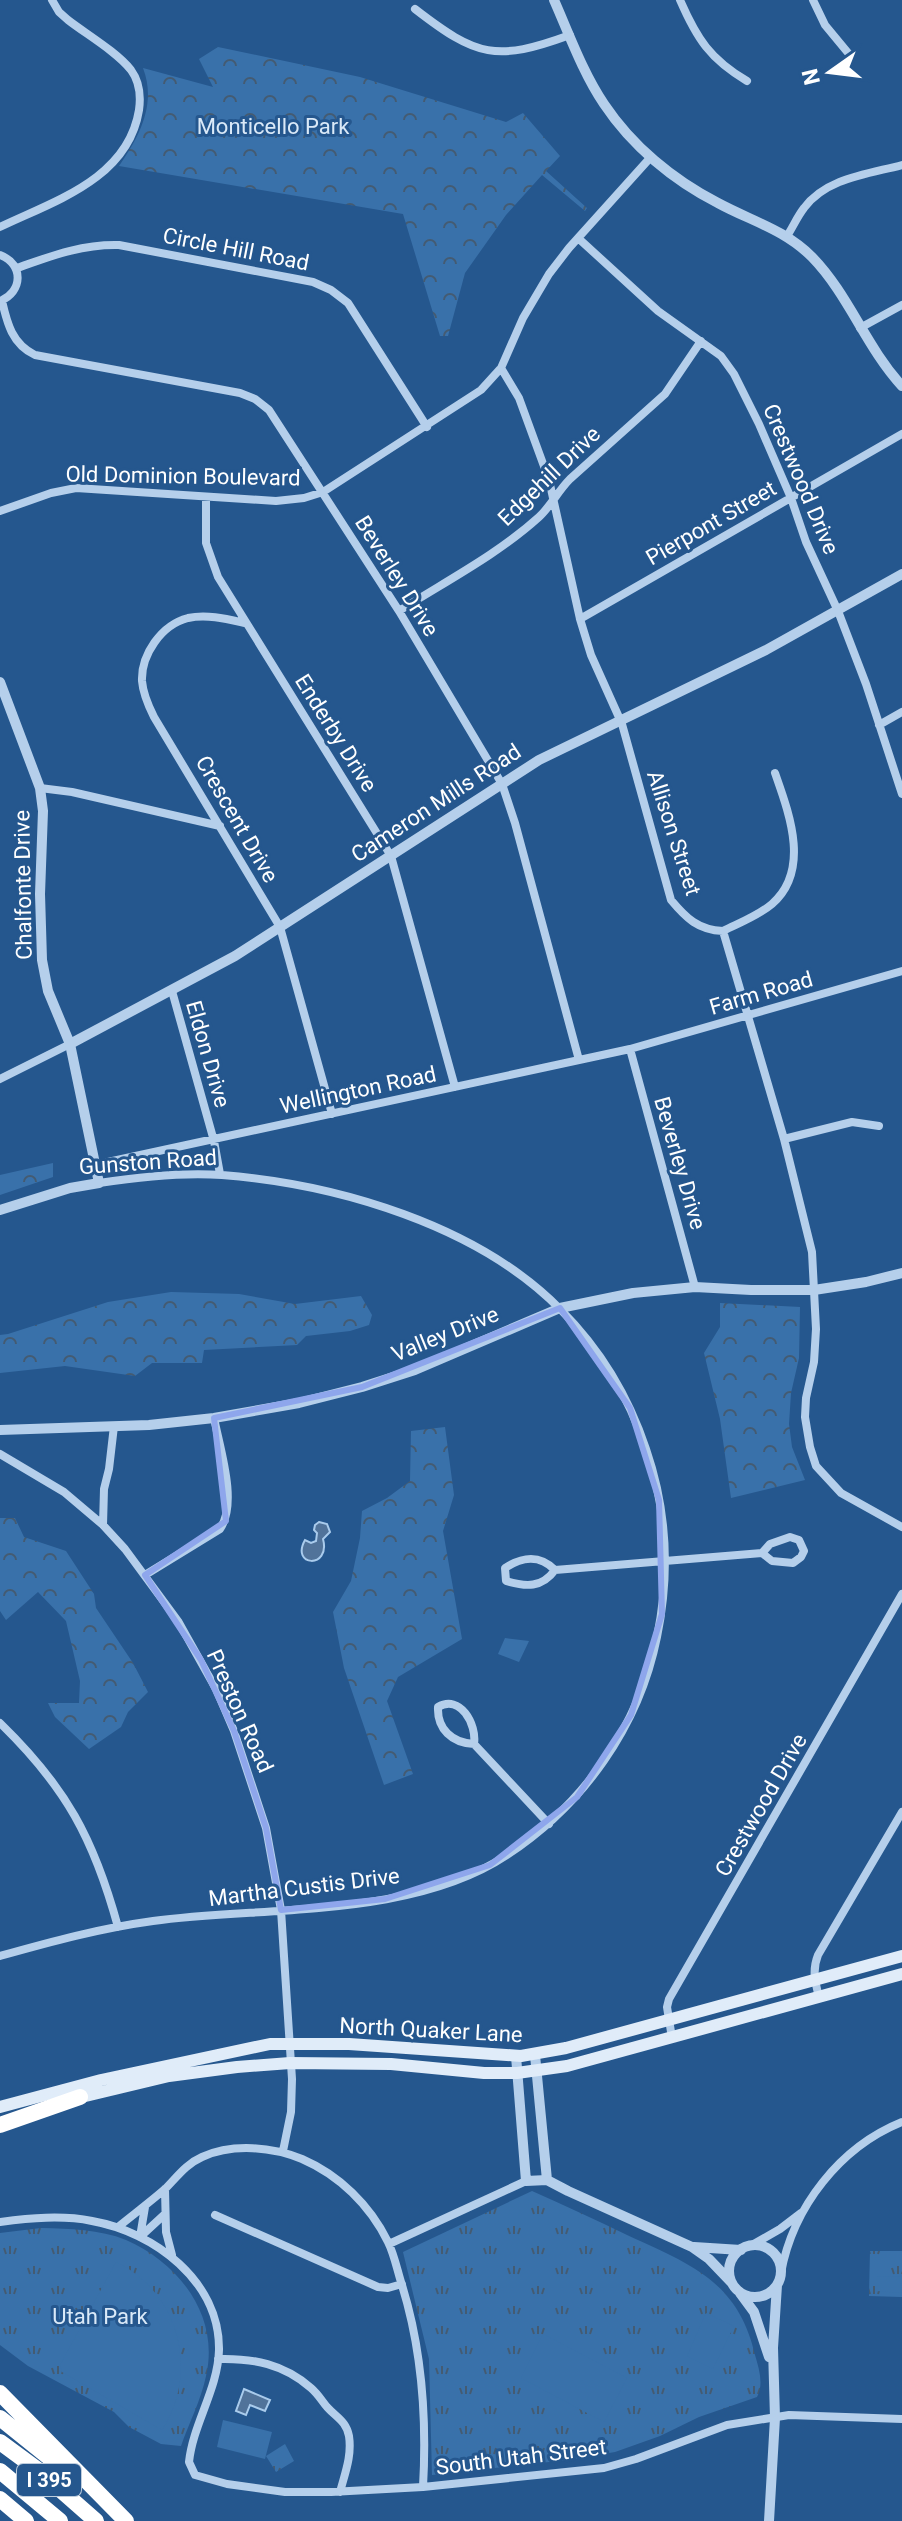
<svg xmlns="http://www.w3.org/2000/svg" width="902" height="2521" viewBox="0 0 902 2521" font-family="Roboto,sans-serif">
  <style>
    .grass { fill: url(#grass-tufts) }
    .forest { fill: url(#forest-crowns) }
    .garden { fill: #3971aa }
    .water { fill: #51739a; stroke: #a9cbec; stroke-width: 2 }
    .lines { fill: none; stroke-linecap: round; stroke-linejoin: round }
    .minor { stroke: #b5cfeb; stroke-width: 8 }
    .tertiary { stroke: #b5cfeb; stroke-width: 10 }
    .secondary { stroke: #e0ecf9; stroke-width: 12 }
    .motorway { stroke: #fff; stroke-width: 16 }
    .marked { fill: none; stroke: #8ea6ec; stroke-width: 6; stroke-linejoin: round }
    .labels { text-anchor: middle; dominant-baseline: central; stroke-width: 6; stroke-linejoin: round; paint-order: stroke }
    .shield { fill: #25578e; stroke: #becddd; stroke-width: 2 }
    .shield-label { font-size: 20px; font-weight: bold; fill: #fff }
    .park-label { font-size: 22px; fill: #dae9f8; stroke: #25578e }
    .street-label { font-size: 22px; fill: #fff; stroke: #25578e }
  </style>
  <defs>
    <pattern id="grass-tufts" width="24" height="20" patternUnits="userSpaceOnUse" patternTransform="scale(2)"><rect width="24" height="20" fill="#3971aa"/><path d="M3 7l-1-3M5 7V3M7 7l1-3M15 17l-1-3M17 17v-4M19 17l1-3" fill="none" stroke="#445b72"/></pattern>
    <pattern id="forest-crowns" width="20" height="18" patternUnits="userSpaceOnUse" patternTransform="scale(2)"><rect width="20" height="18" fill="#3971aa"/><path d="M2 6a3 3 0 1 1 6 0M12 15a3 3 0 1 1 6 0" fill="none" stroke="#445b72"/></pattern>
  </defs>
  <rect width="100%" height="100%" fill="#25578e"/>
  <path class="grass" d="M 505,1638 L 529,1641 L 519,1662 L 498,1654 Z
    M 532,2191 C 564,2205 596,2220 627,2235 C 690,2264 738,2281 755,2355 C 759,2369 764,2384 757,2397 L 699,2417 L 660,2436 L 615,2452 L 567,2460 L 432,2475 L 429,2359 L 403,2252 Z
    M 41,2228 C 70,2229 99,2229 126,2240 C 179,2263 220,2316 206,2376 C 201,2400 189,2423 181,2446 L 161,2444 L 129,2427 L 114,2412 L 28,2366 L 0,2345 L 0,2233 Z
    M 870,2251 L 902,2251 L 902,2297 L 869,2296 Z
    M 285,2444 L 294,2461 L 276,2472 L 266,2456 Z"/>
  <path class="forest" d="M 218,47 L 360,77 L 506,122 L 523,113 L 560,156 L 546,171 L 587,208 L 585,211 L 542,175 L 506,215 L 465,273 L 448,336 L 440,336 L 403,214 L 119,166 C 139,137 157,104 143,68 L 213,87 L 199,59 Z
    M 53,1163 L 53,1177 L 0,1195 L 0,1175 Z
    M 171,1292 L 239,1294 L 295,1304 L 361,1296 L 372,1315 L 369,1325 L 350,1331 L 306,1336 L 297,1345 L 204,1350 L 202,1363 L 152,1363 L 135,1376 L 65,1366 L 0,1373 L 0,1335 L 8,1334 L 108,1302 Z
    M 720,1303 L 800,1307 L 799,1358 L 791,1393 L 789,1424 L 792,1447 L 805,1480 L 731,1498 L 720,1419 L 704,1353 L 720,1327 Z
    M 445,1427 L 454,1495 L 443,1531 L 462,1639 L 398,1677 L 387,1701 L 413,1774 L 384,1785 L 344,1668 L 333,1612 L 351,1581 L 360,1538 L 362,1511 L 387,1498 L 410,1481 L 411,1431 Z
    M 0,1518 L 15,1518 L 24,1537 L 66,1551 L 94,1594 L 96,1608 L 133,1663 L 148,1692 L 128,1712 L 121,1727 L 89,1749 L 55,1717 L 48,1703 L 79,1703 L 80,1681 L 66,1621 L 38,1592 L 6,1620 L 0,1611 Z"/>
  <path class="garden" d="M 116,2262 C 179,2292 200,2372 162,2430 L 62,2372 L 60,2365 Z
    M 876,2276 L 902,2277 L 902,2293 L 876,2291 Z
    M 706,2313 L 734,2326 L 713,2369 L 687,2356 Z
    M 543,2334 L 627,2378 L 604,2422 L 521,2378 Z
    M 223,2420 L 272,2432 L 265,2459 L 217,2447 Z"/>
  <path class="water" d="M 319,1522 L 327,1524 L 330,1532 L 323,1539 C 331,1569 290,1567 305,1540 L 311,1543 L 316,1541 L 317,1533 L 314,1530 L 315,1525 Z
    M 244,2389 L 270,2400 L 265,2411 L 250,2405 L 246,2415 L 236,2411 Z"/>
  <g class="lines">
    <path class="minor" d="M 680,0 C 697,39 710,59 747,81
      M 813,0 L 825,25 L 849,54
      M 415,9 C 477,57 496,62 570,35
      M 0,227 C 54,201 128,179 139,110 C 141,96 139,81 131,70 C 117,52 86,34 68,20 L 59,12 L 52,0
      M 787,236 C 793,227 797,217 804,208 C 826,178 868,174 902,165
      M 578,238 L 658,311 L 721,356 L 734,374 L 759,424 L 791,498 L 806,542 L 838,611 L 866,684 L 902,794
      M 0,255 C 24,264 23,292 0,301
      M 17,268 C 51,256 82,244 119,245 L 313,282 L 331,290 L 348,303 L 427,427
      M 2,301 C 7,323 12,344 35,355 L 240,393 L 255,399 L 269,410 L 399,611 L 502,784 L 515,823 L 579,1060
      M 860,328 L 902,305
      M 501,368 L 519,398 L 549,480 L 580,619 L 591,655 L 622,724 L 671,900 C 686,918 698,930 723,931
      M 206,497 L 206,543 L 218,577 L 391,856 L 455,1087
      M 0,511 L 51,493 L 76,488 L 276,501 L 304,498 L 323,492 L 481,390 L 501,368 L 523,318 L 549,274 L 569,248 L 650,158
      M 399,611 C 446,581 497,555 539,517 C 551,506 558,491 570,479 L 665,394 L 701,341
      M 580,619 L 902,434
      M 245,623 C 227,619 207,614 188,618 C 161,625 141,655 142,681 C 143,694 148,705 154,717 L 280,927 L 332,1114
      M 879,725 L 902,712
      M 40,788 L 72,792 L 220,826
      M 723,931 L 784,1139 L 812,1252 L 816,1329 L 814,1362 L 806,1398 L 805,1417 L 810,1447 L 816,1466 L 841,1493 L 902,1527
      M 723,931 C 739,923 758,916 772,904 C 811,870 789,813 775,773
      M 172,991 L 214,1141 L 220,1174
      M 630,1049 L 695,1287
      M 0,1079 L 70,1044
      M 784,1139 L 852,1122 L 879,1126
      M 94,1165 L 630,1049 L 902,971
      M 0,1454 L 64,1492 L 103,1525 L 125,1549 L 178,1621 L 216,1689 L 234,1731 L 266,1828 L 281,1910 L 292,2079 L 291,2112 L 283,2151
      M 103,1525 L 104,1489 L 109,1469 L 114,1426
      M 555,1570 C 542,1588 526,1587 506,1581 L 505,1568 C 522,1557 539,1554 555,1570 L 762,1553 L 772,1561 L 793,1563 L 801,1557 L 804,1551 L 799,1540 L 790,1537 L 770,1544 L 762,1553
      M 145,1575 L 220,1529 C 238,1503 220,1449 214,1418
      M 0,1723 C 66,1787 94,1839 118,1927
      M 474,1744 C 452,1743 437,1729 438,1707 C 460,1694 477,1724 474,1744 L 549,1824
      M 0,1956 C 50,1942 101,1928 153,1921 C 263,1906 411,1919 507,1855 C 583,1805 639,1727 657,1637 C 670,1574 667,1510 646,1449 C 629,1398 600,1349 561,1310 C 478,1225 337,1184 222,1175 C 182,1172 138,1177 99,1183
      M 819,1997 C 815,1982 812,1970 818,1955 L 902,1812
      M 672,2038 L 667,2007 L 669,1999 L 902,1594
      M 165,2189 L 166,2232 L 172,2255
      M 215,2215 L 378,2287 L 388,2288 L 402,2284
      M 0,2222 C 30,2218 62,2215 92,2221 C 154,2232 220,2281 219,2350 C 218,2389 193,2424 189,2462 L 195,2475 L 227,2484 L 285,2492 L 331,2492 L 423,2487 L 604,2468 L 636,2459 L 727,2425 L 789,2415 L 902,2419
      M 118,2227 C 134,2214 150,2202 165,2189 C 177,2177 186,2164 202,2157 C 233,2143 272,2147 302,2159 C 339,2175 370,2205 388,2242 C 394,2254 397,2269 401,2282 C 422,2348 427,2417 423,2487
      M 140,2237 L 165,2214
      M 140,2237 L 145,2207
      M 389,2244 L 526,2181
      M 752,2245 L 780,2229 L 801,2213
      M 781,2273 C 793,2207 840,2147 902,2122
      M 218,2359 C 253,2358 284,2364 311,2388 C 318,2394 322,2401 327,2407 C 337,2418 346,2421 349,2436 C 352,2456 345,2473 340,2492"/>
    <path class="tertiary" d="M 554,0 C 569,34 583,73 604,104 C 632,146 673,180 718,203 C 751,221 784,229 812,257 C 849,295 866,347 902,386
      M 0,682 L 40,788 L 43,811 L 40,894 L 42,960 L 48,991 L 70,1044 L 99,1183 L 70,1188 L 0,1210
      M 70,1044 L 235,956 L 539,760 L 766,650 L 902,574
      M 0,1430 L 149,1425 L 214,1418 L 299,1403 L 362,1387 L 415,1370 L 560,1308 L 633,1293 L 695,1287 L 751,1290 L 814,1290 L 866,1282 L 902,1273
      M 535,2055 L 547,2180
      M 516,2056 L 526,2181 L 547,2180 L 568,2191 L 692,2247 L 709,2259 L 732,2283
      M729 2271a26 26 0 1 1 52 0a26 26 0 1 1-52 0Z
      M 694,2247 L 741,2250
      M 740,2293 L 754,2312 L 769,2357
      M 769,2521 L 775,2418 L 773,2348 L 777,2285"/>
    <path class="secondary" d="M 73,2099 L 169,2076 L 237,2067 L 290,2063 L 391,2064 L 484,2073 L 517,2073 L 567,2066 L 902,1974
      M 0,2107 L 101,2080 L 270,2044 L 349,2044 L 521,2056 L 566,2048 L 902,1956"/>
    <path class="motorway" d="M 0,2125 L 80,2097
      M 0,2393 L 126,2521
      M 0,2418 L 56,2463
      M 0,2442 L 38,2470 L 96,2521
      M 0,2471 L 60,2521
      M 0,2499 L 26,2521"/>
  </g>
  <path class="marked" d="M 560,1308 L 630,1408 L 659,1500 L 662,1614 L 631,1715 L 577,1797 L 490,1865 L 385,1899 L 281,1910 L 266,1828 L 234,1731 L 201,1660 L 145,1575 L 226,1521 L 214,1418 L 362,1387 Z"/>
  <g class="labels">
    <rect class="shield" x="17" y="2464" width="64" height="32" rx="6"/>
    <g class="shield-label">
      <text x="49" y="2480">I 395</text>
    </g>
    <g class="park-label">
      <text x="273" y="126">Monticello Park</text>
      <text x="100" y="2316">Utah Park</text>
    </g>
    <g class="street-label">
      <text transform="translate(236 249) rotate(11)">Circle Hill Road</text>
      <text transform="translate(183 476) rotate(1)">Old Dominion Boulevard</text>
      <text transform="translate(549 476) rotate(-44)">Edgehill Drive</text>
      <text transform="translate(801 479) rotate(67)">Crestwood Drive</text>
      <text transform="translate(711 523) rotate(-30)">Pierpont Street</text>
      <text transform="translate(397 576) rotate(58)">Beverley Drive</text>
      <text transform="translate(336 733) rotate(58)">Enderby Drive</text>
      <text transform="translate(436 803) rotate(-33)">Cameron Mills Road</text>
      <text transform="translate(237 819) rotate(60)">Crescent Drive</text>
      <text transform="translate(674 833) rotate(72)">Allison Street</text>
      <text transform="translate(23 885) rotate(-91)">Chalfonte Drive</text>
      <text transform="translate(761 993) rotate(-16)">Farm Road</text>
      <text transform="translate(208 1054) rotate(74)">Eldon Drive</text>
      <text transform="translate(358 1090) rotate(-12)">Wellington Road</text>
      <text transform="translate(148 1162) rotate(-4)">Gunston Road</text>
      <text transform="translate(680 1163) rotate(74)">Beverley Drive</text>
      <text transform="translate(445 1334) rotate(-22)">Valley Drive</text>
      <text transform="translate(240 1711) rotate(66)">Preston Road</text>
      <text transform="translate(761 1805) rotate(-60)">Crestwood Drive</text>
      <text transform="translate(304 1887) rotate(-7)">Martha Custis Drive</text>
      <text transform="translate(431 2030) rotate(3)">North Quaker Lane</text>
      <text transform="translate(521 2457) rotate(-7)">South Utah Street</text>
    </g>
  </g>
  <g transform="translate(830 72) rotate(256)" stroke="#25578e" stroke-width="6" paint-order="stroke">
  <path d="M0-6L14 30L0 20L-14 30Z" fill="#ffffff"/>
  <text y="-12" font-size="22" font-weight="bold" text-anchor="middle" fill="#ffffff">N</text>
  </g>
</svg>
